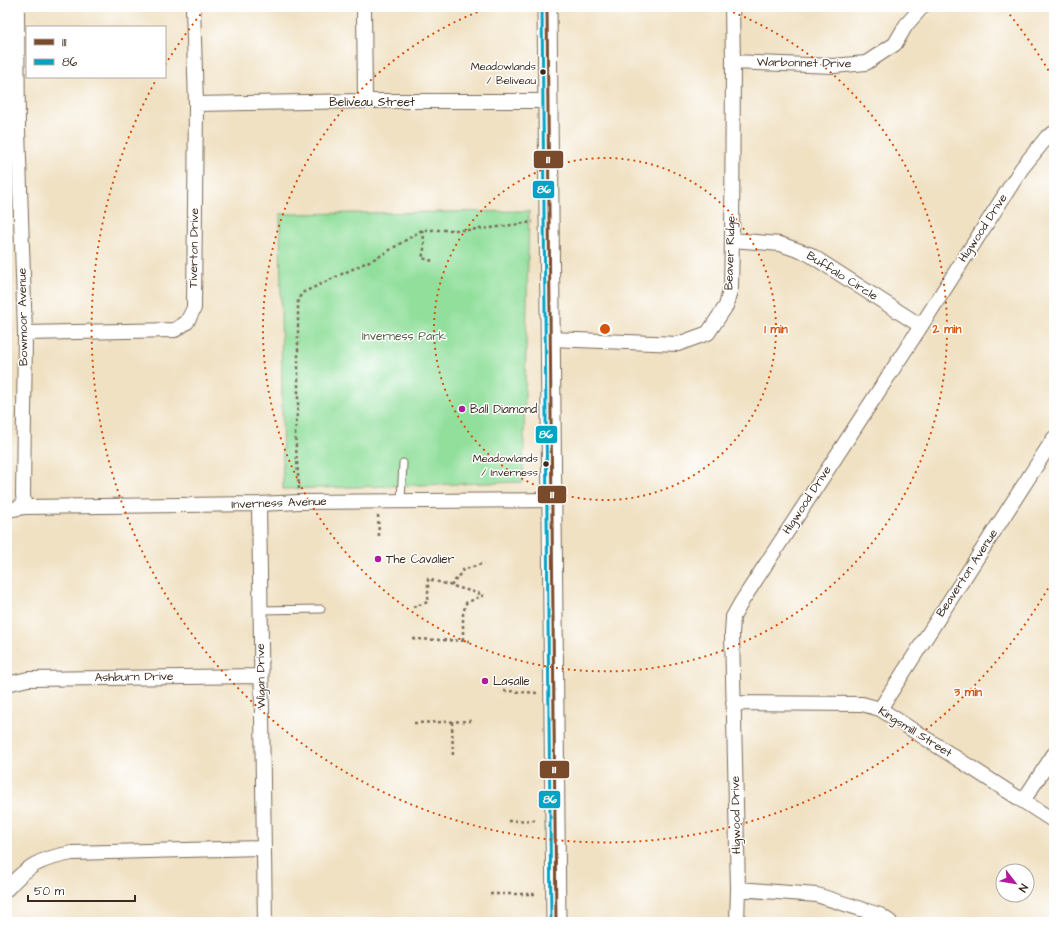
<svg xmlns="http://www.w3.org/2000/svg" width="1061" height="929" viewBox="0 0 1061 929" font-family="'Architects Daughter',sans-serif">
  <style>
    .green { fill: #92df9c; stroke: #66845d }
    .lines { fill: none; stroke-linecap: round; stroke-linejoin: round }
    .lane-casing { stroke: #7a6a58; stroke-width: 9 }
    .street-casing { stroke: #7a6a58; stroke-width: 16 }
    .secondary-casing { stroke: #7a6a58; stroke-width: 21 }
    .path { stroke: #7a6a58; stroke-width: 2.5; stroke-dasharray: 3 3; stroke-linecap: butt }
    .lane { stroke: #fff; stroke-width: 7 }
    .street { stroke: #fff; stroke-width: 14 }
    .secondary { stroke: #fff; stroke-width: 19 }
    .bus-1-casing { stroke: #fff; stroke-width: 6 }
    .bus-2-casing { stroke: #fff; stroke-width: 6 }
    .bus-1 { stroke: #7a4b2a; stroke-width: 3 }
    .bus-2 { stroke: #03a3c5; stroke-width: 3 }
    .ring { fill: none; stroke: #d7540e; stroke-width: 2; stroke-dasharray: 2 4 }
    .bus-dot { fill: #3b2a1e; stroke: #fff; stroke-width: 1.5 }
    .poi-dot { fill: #b5179e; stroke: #fff; stroke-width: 1.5 }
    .labels { text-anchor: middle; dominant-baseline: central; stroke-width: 3; stroke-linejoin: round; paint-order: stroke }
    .bus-label { font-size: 11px; fill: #3b2a1e; stroke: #fff; text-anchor: end }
    .street-label { font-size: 12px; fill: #3b2a1e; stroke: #fff }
    .park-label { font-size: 12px; fill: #556044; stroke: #fff }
    .poi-label { font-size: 12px; fill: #3b2a1e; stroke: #fff; text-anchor: start }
    .centre { fill: #d7540e; stroke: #fff; stroke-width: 2 }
    .ring-label { font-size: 12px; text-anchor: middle; font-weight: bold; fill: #d7540e; stroke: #fff; stroke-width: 3; stroke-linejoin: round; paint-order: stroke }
    .line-badge { stroke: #fff; stroke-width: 1.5 }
    .badge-label { font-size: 11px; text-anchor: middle; font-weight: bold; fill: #fff }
  </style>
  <rect width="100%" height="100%" fill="#fff"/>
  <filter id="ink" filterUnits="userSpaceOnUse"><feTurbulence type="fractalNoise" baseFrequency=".025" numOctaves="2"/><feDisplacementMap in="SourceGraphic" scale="8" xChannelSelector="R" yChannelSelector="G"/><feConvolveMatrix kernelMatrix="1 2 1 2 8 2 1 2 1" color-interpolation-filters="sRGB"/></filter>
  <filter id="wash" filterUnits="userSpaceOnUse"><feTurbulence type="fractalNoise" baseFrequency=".012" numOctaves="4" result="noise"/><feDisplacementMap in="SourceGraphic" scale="16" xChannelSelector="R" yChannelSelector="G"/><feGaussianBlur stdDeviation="0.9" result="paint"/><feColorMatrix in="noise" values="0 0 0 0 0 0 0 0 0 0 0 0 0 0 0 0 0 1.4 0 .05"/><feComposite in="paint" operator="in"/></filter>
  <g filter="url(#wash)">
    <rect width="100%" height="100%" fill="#f0e1c3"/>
    <path class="green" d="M 529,211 L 523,482 L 283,489 L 280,214 Z"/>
  </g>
  <g filter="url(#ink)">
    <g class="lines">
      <defs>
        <path id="lane" d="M 401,500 L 403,463
          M 260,610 L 321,609"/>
        <path id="street" d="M 17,7 L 18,130 L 25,333 L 23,494 L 24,507
          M 364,7 L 365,101
          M 733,62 L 834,66 L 866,63 L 895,44 L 906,25 L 922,7
          M 196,104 L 365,101 L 548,101
          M 732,240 L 780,244 L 809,254 L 921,326
          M 25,333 L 175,330 L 187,322 L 194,308 L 196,104 L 193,7
          M 551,339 L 678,344 L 708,333 L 726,306 L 731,287 L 732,240 L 733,62 L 732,7
          M 259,504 L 265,922
          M 7,510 L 24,507 L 259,504 L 300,502 L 552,500
          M 7,684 L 28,679 L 261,676
          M 733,703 L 862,704 L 880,709 L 1054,821
          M 880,709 L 1054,438
          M 1023,801 L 1054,754
          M 7,889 C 28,865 40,859 72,853 L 263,848
          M 738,889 L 817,895 L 880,915 L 890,922
          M 737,922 L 738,889 L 732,634 L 733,617 L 742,601 L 921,326 L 1022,168 L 1047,137 L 1054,133"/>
        <path id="secondary" d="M 547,7 L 556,922"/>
      </defs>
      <use href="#lane" class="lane-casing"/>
      <use href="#street" class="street-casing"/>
      <use href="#secondary" class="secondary-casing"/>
      <path class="path" d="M 422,230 C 425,240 425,248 422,258 L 433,261
        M 299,489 L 295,433 L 298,405 L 298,300 L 302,293 L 380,256 L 422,230 L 467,230 L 491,228 L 533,222
        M 378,515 L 379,536
        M 451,586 L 463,570 L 484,563
        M 413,607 L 428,602 L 428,579 L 484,595
        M 413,639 L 470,641
        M 463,640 L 463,614 L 466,603 L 484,595
        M 504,691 L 539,693
        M 452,722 L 453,757
        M 414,723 L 471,721
        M 508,821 L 537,820
        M 490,894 L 538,894"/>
      <use href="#lane" class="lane"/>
      <use href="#street" class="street"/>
      <use href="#secondary" class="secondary"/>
      <defs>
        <path id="bus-1" d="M 547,7 L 556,922"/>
        <path id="bus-2" d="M 542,7 L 551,922"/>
      </defs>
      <use href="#bus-1" class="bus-1-casing"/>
      <use href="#bus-2" class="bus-2-casing"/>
      <use href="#bus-1" class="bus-1"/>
      <use href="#bus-2" class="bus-2"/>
    </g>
  </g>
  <g class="ring">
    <circle cx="605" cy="329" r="171"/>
    <path d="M722 8A342 342 0 1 1 488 8"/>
    <path d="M1054 578A513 513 0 1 1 156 80M165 65A513 513 0 0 1 204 10M1006 10A513 513 0 0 1 1054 80"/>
  </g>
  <g class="bus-dot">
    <circle cx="543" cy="72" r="3.5"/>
    <circle cx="546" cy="464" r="3.5"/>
  </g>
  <g class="poi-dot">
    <circle cx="462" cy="409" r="4"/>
    <circle cx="378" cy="559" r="4"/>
    <circle cx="485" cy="681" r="4"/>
  </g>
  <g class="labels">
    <g class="bus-label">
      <text x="536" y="66">Meadowlands<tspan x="536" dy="14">/ Beliveau</tspan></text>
      <text x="538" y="458">Meadowlands<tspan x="538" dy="14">/ Inverness</tspan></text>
    </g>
    <g class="street-label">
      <text transform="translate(804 63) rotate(1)">Warbonnet Drive</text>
      <text x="372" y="102">Beliveau Street</text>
      <text transform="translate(983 228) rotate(-57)">Higwood Drive</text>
      <text transform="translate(194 248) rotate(-89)">Tiverton Drive</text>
      <text transform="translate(730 253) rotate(-88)">Beaver Ridge</text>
      <text transform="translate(842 276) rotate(32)">Buffalo Circle</text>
      <text transform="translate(23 317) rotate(-91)">Bowmoor Avenue</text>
      <text transform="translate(807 500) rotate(-57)">Higwood Drive</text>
      <text transform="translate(279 503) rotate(-2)">Inverness Avenue</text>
      <text transform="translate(967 573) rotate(-57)">Beaverton Avenue</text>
      <text transform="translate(261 676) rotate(-91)">Wigan Drive</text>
      <text transform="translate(134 677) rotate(-1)">Ashburn Drive</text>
      <text transform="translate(915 732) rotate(32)">Kingsmill Street</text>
      <text transform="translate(736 815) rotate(-91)">Higwood Drive</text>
    </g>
    <g class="park-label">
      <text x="404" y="336">Inverness Park</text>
    </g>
    <g class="poi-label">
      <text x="470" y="409">Ball Diamond</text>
      <text x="386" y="559">The Cavalier</text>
      <text x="493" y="681">Lasalle</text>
    </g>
  </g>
  <circle cx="605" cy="329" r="6" class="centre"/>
  <g class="ring-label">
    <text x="776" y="333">1 min</text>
    <text x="947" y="333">2 min</text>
    <text x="968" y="696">3 min</text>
  </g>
  <g class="line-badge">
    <rect x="533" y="150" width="31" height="19" rx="4" fill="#7a4b2a"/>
    <rect x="532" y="180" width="23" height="19" rx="4" fill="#03a3c5"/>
    <rect x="535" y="425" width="23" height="19" rx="4" fill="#03a3c5"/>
    <rect x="537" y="485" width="30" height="19" rx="4" fill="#7a4b2a"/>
    <rect x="539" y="760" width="31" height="19" rx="4" fill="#7a4b2a"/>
    <rect x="538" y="790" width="23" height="19" rx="4" fill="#03a3c5"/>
  </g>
  <g class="badge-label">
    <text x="548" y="163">111</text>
    <text x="544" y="193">86</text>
    <text x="546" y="438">86</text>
    <text x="552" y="498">111</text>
    <text x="554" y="773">111</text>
    <text x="550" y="803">86</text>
  </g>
  <rect width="1061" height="929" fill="none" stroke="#fff" stroke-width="24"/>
  <rect x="26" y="26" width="140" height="52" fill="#ffffff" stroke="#b1aaa5"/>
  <rect x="34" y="39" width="20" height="6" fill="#7a4b2a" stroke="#b1aaa5"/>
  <text x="62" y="46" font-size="12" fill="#3b2a1e">111</text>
  <rect x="34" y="59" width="20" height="6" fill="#03a3c5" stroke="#b1aaa5"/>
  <text x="62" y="66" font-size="12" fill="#3b2a1e">86</text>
  <g transform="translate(1015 883) rotate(121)"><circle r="19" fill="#ffffff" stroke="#b1aaa5"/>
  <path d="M0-3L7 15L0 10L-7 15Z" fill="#b5179e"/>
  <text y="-6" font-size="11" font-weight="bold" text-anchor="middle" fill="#3b2a1e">N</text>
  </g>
  <path d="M28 895v6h107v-6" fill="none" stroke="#3b2a1e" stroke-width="2"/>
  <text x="34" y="895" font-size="12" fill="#3b2a1e" stroke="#ffffff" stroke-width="3" paint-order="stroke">50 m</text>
</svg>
